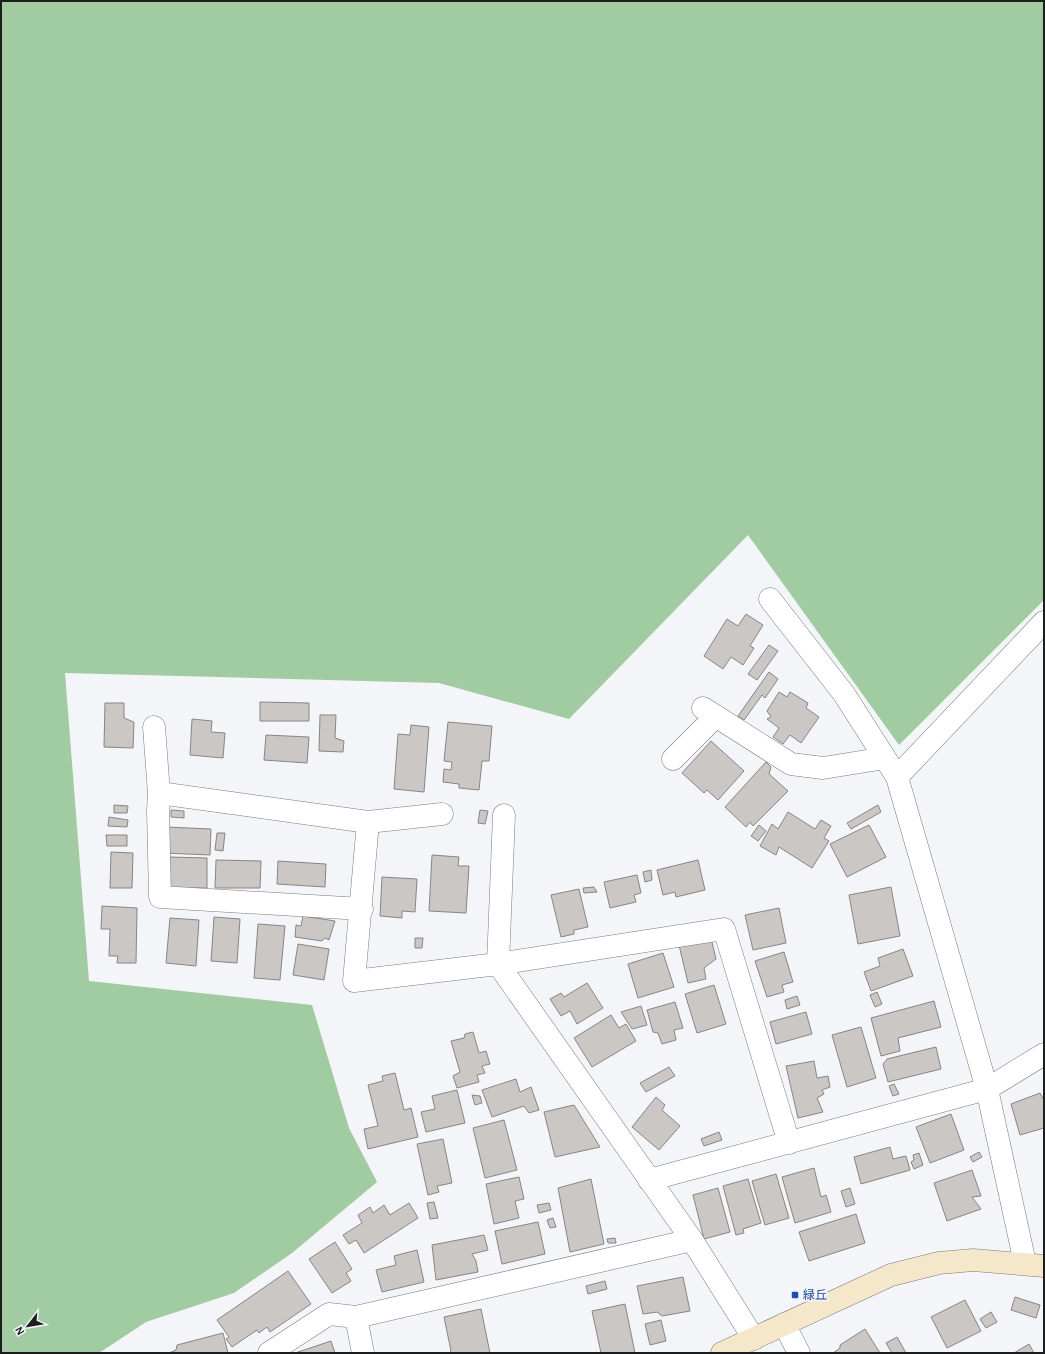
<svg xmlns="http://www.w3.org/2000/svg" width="1045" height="1354" viewBox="0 0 1045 1354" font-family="'Alegreya Sans','Noto Sans JP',sans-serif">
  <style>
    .forest { fill: #a1cba1 }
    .building { fill: #cbc7c5; stroke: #888584 }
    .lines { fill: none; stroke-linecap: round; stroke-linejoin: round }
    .minor-casing { stroke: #797b7e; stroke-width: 23 }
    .secondary-casing { stroke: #797b7e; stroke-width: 23 }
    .minor { stroke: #fff; stroke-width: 22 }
    .secondary { stroke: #f5e7ca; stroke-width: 22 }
    .transit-dot { fill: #1a4fb4; stroke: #f3f5f8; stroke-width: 1.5 }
    .labels { text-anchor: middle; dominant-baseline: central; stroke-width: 3.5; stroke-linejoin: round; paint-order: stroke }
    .transit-label { font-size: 12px; fill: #164399; stroke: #f3f5f8; text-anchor: start }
  </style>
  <rect width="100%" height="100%" fill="#f3f5f8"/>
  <path class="forest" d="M 1,1 L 1044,1 L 1044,600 L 899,745 L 748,535 L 569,719 L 439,683 L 65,673 L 89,981 L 312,1005 L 349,1128 L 377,1182 L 292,1253 L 234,1293 L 146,1322 L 99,1353 L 1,1353 Z"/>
  <path class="building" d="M 746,614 L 763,625 L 750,646 L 754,648 L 743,665 L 731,657 L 723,669 L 704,656 L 727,619 L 738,626 Z
    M 769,645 L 778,651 L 757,680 L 748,674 Z
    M 769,672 L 778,679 L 765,698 L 762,695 L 744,720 L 738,716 Z
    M 779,692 L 787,697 L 790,692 L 808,703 L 806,708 L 819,717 L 801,743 L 790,735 L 783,744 L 773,737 L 779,728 L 767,719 L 771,717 L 767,711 Z
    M 260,702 L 309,703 L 309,721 L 260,721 Z
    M 105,703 L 124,703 L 124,718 L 134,722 L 133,748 L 104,747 Z
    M 320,715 L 336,715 L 335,738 L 344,741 L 343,752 L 319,751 Z
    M 192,719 L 212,721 L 211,732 L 225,733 L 223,758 L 190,755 Z
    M 448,722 L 492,726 L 489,761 L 482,761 L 479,790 L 459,788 L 459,784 L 443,782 L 444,769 L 451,770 L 452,762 L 444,761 Z
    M 411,725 L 429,727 L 424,792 L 394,789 L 398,734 L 410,735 Z
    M 266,735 L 309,737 L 307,763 L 264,760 Z
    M 711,741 L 744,771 L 718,800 L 707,790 L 704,793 L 682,773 Z
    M 766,762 L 771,767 L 769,774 L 788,791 L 753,826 L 750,822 L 746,827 L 725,807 Z
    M 114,805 L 128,806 L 127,813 L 114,813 Z
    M 878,805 L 881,812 L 851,829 L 847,823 Z
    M 171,810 L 184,811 L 184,818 L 171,817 Z
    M 480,810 L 488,811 L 485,824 L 478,823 Z
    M 788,812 L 815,829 L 821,820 L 831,826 L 824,838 L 829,841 L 812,868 L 779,847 L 776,855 L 760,846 L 772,824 L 778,829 Z
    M 109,817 L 128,820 L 127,827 L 108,826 Z
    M 759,825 L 766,831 L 758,841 L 751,836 Z
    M 869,825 L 886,857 L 847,877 L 830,844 Z
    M 165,827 L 211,829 L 210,855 L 164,853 Z
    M 217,833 L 225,833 L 223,851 L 215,850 Z
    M 106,835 L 127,835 L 127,846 L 107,846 Z
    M 111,852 L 133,853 L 132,888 L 110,888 Z
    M 432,855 L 459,857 L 458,866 L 469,866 L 466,913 L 429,911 Z
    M 169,857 L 207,858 L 207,888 L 168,888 Z
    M 216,860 L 261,861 L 260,888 L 215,888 Z
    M 698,860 L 705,890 L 676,897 L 675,892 L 663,895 L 657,870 Z
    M 278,861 L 326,864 L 325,887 L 277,884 Z
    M 651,870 L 652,880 L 645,882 L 643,872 Z
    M 637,875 L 641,893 L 634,895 L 636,902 L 610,908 L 604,882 Z
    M 382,877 L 417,879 L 415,912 L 402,911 L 402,918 L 380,916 Z
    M 594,887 L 597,892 L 584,893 L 583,888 Z
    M 891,887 L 900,936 L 858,944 L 849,895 Z
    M 579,889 L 588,927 L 574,930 L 574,934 L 561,937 L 551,895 Z
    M 102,906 L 137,908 L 136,963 L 117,963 L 118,956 L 109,956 L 110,929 L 101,929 Z
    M 779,908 L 786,943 L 753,950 L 745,915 Z
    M 303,916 L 335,921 L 329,940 L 325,938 L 322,941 L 295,937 L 296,925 L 301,926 Z
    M 214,917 L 240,919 L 237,963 L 211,961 Z
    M 170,918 L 199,920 L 196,966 L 166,963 Z
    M 258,924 L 285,926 L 280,980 L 254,978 Z
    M 415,938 L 423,938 L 422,948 L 415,948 Z
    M 711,938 L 716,959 L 704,968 L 706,979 L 688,983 L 679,945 Z
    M 298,944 L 329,949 L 324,980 L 293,975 Z
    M 903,949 L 913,976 L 871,991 L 864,972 L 880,966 L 878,958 Z
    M 784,952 L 793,982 L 782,985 L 784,992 L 767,997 L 755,961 Z
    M 663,953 L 674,987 L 638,998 L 628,964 Z
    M 587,983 L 603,1008 L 577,1024 L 570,1011 L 561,1016 L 550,999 L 561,993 L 564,997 Z
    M 714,985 L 726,1024 L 697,1033 L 685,994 Z
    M 877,992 L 882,1004 L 875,1007 L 870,995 Z
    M 797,996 L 800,1005 L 787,1009 L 785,1000 Z
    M 934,1001 L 941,1027 L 898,1038 L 900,1051 L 881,1056 L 871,1018 Z
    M 675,1002 L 683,1028 L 674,1030 L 676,1040 L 662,1044 L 658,1033 L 653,1032 L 647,1010 Z
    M 641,1006 L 647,1025 L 632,1029 L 621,1012 Z
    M 806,1012 L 812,1034 L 776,1044 L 770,1022 Z
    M 611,1015 L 619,1028 L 626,1024 L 636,1041 L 592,1067 L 574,1038 Z
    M 861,1027 L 876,1078 L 847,1087 L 832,1035 Z
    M 473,1032 L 479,1053 L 486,1051 L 490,1064 L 482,1066 L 485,1073 L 477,1075 L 479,1082 L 457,1088 L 453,1076 L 460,1072 L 451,1041 L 464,1038 L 465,1034 Z
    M 936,1047 L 941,1069 L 888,1082 L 883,1064 L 887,1059 Z
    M 814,1061 L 817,1078 L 828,1076 L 830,1087 L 822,1090 L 824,1094 L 817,1098 L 823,1112 L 798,1118 L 786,1066 Z
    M 669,1067 L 675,1076 L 646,1092 L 640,1083 Z
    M 395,1073 L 404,1110 L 411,1108 L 418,1137 L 368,1149 L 364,1129 L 378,1126 L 368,1085 L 383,1081 L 382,1076 Z
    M 516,1079 L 520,1092 L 531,1087 L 539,1110 L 529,1113 L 524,1106 L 492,1117 L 482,1090 Z
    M 894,1084 L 899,1094 L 893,1096 L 889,1086 Z
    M 457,1090 L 465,1123 L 426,1132 L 421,1112 L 435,1109 L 432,1096 Z
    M 1040,1093 L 1044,1100 L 1044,1128 L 1020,1135 L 1011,1104 Z
    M 472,1095 L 480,1096 L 482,1103 L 475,1105 Z
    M 656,1097 L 665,1105 L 662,1110 L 680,1126 L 659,1150 L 632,1127 Z
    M 574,1105 L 600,1147 L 555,1157 L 544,1112 Z
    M 951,1114 L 964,1150 L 930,1163 L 916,1127 Z
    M 504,1120 L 517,1170 L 485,1178 L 473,1128 Z
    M 719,1132 L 722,1140 L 704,1146 L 701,1139 Z
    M 443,1139 L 452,1183 L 437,1186 L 439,1192 L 428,1195 L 417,1144 Z
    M 890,1147 L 893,1159 L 906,1156 L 910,1170 L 861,1184 L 854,1157 Z
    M 979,1152 L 982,1157 L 973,1162 L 970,1157 Z
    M 919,1153 L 923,1165 L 914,1169 L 911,1162 L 914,1160 L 913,1155 Z
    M 814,1168 L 821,1197 L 826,1195 L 831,1212 L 795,1223 L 782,1177 Z
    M 972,1170 L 981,1196 L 972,1197 L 981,1209 L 947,1221 L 934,1183 Z
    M 776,1174 L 789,1218 L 765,1225 L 752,1181 Z
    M 519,1177 L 524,1199 L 515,1201 L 519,1218 L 494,1224 L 486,1184 Z
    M 591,1179 L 604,1244 L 570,1252 L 558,1188 Z
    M 748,1179 L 761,1223 L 743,1229 L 744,1233 L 736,1235 L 723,1186 Z
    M 718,1188 L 730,1232 L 704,1239 L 693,1195 Z
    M 850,1188 L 855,1204 L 846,1207 L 841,1191 Z
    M 434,1202 L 438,1218 L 430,1219 L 427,1203 Z
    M 409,1203 L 418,1218 L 364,1253 L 356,1240 L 349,1244 L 343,1235 L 362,1223 L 358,1215 L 370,1207 L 373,1213 L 384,1205 L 390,1215 Z
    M 549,1203 L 551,1210 L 539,1213 L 537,1205 Z
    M 856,1214 L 865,1243 L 809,1261 L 799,1232 Z
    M 553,1218 L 556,1227 L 550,1228 L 547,1220 Z
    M 538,1222 L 545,1254 L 502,1264 L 495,1231 Z
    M 484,1235 L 488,1250 L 472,1254 L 476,1261 L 478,1272 L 436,1280 L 432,1245 Z
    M 615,1238 L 616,1243 L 608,1243 L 607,1239 Z
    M 335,1242 L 352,1269 L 346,1273 L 351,1281 L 332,1293 L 309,1259 Z
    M 417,1250 L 424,1282 L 382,1292 L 376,1270 L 396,1265 L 394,1256 Z
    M 288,1271 L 311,1304 L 270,1332 L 267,1327 L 259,1333 L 257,1330 L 232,1347 L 226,1339 L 229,1337 L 217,1320 Z
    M 683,1277 L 690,1311 L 662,1316 L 657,1312 L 643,1314 L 637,1286 Z
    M 605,1281 L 607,1289 L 588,1294 L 586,1286 Z
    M 1015,1297 L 1040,1305 L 1036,1318 L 1011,1310 Z
    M 965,1300 L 981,1331 L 947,1348 L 931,1317 Z
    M 625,1304 L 635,1353 L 601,1353 L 592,1311 Z
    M 481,1309 L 490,1353 L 449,1353 L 451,1351 L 444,1317 Z
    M 991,1312 L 997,1322 L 986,1328 L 980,1319 Z
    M 661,1320 L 666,1341 L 650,1345 L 645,1324 Z
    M 865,1329 L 880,1353 L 833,1353 L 840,1348 L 840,1345 Z
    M 223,1333 L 228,1353 L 169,1353 L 176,1350 L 177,1345 Z
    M 897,1337 L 906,1353 L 892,1353 L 886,1343 Z
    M 331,1341 L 335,1353 L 295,1353 Z
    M 1029,1344 L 1034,1353 L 1014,1353 Z"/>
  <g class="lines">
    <defs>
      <path id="minor" d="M 770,599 L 844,694 L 897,777 L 987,1089 L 1025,1263
        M 703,708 L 791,764 L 823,768 L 885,758
        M 154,727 L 159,793 L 158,810 L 160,897 L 362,909
        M 673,759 L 716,716
        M 897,777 L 1044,622
        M 159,793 L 368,822 L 442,814
        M 504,815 L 498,964 L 692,1240 L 754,1339
        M 368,822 L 354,981 L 498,964 L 724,929 L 789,1143
        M 649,1180 L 987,1089 L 1044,1054
        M 356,1317 L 363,1353
        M 784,1324 L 799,1353
        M 269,1353 L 329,1314 L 356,1317 L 692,1240"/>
      <path id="secondary" d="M 722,1353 L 891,1275 L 939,1263 L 973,1260 L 1044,1266"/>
    </defs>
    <use href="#minor" class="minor-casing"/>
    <use href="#secondary" class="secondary-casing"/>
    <use href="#minor" class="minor"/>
    <use href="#secondary" class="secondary"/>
  </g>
  <rect class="transit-dot" x="791" y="1291" width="8" height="8" rx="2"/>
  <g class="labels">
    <g class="transit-label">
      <text x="803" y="1295">緑丘</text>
    </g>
  </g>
  <rect width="1045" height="1354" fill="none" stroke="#1c1d1e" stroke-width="4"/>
  <g transform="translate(28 1326) rotate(239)" stroke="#f3f5f8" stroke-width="3" paint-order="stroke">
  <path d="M0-3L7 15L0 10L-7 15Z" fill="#1c1d1e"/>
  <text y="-6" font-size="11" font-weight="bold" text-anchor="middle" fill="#1c1d1e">N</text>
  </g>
</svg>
